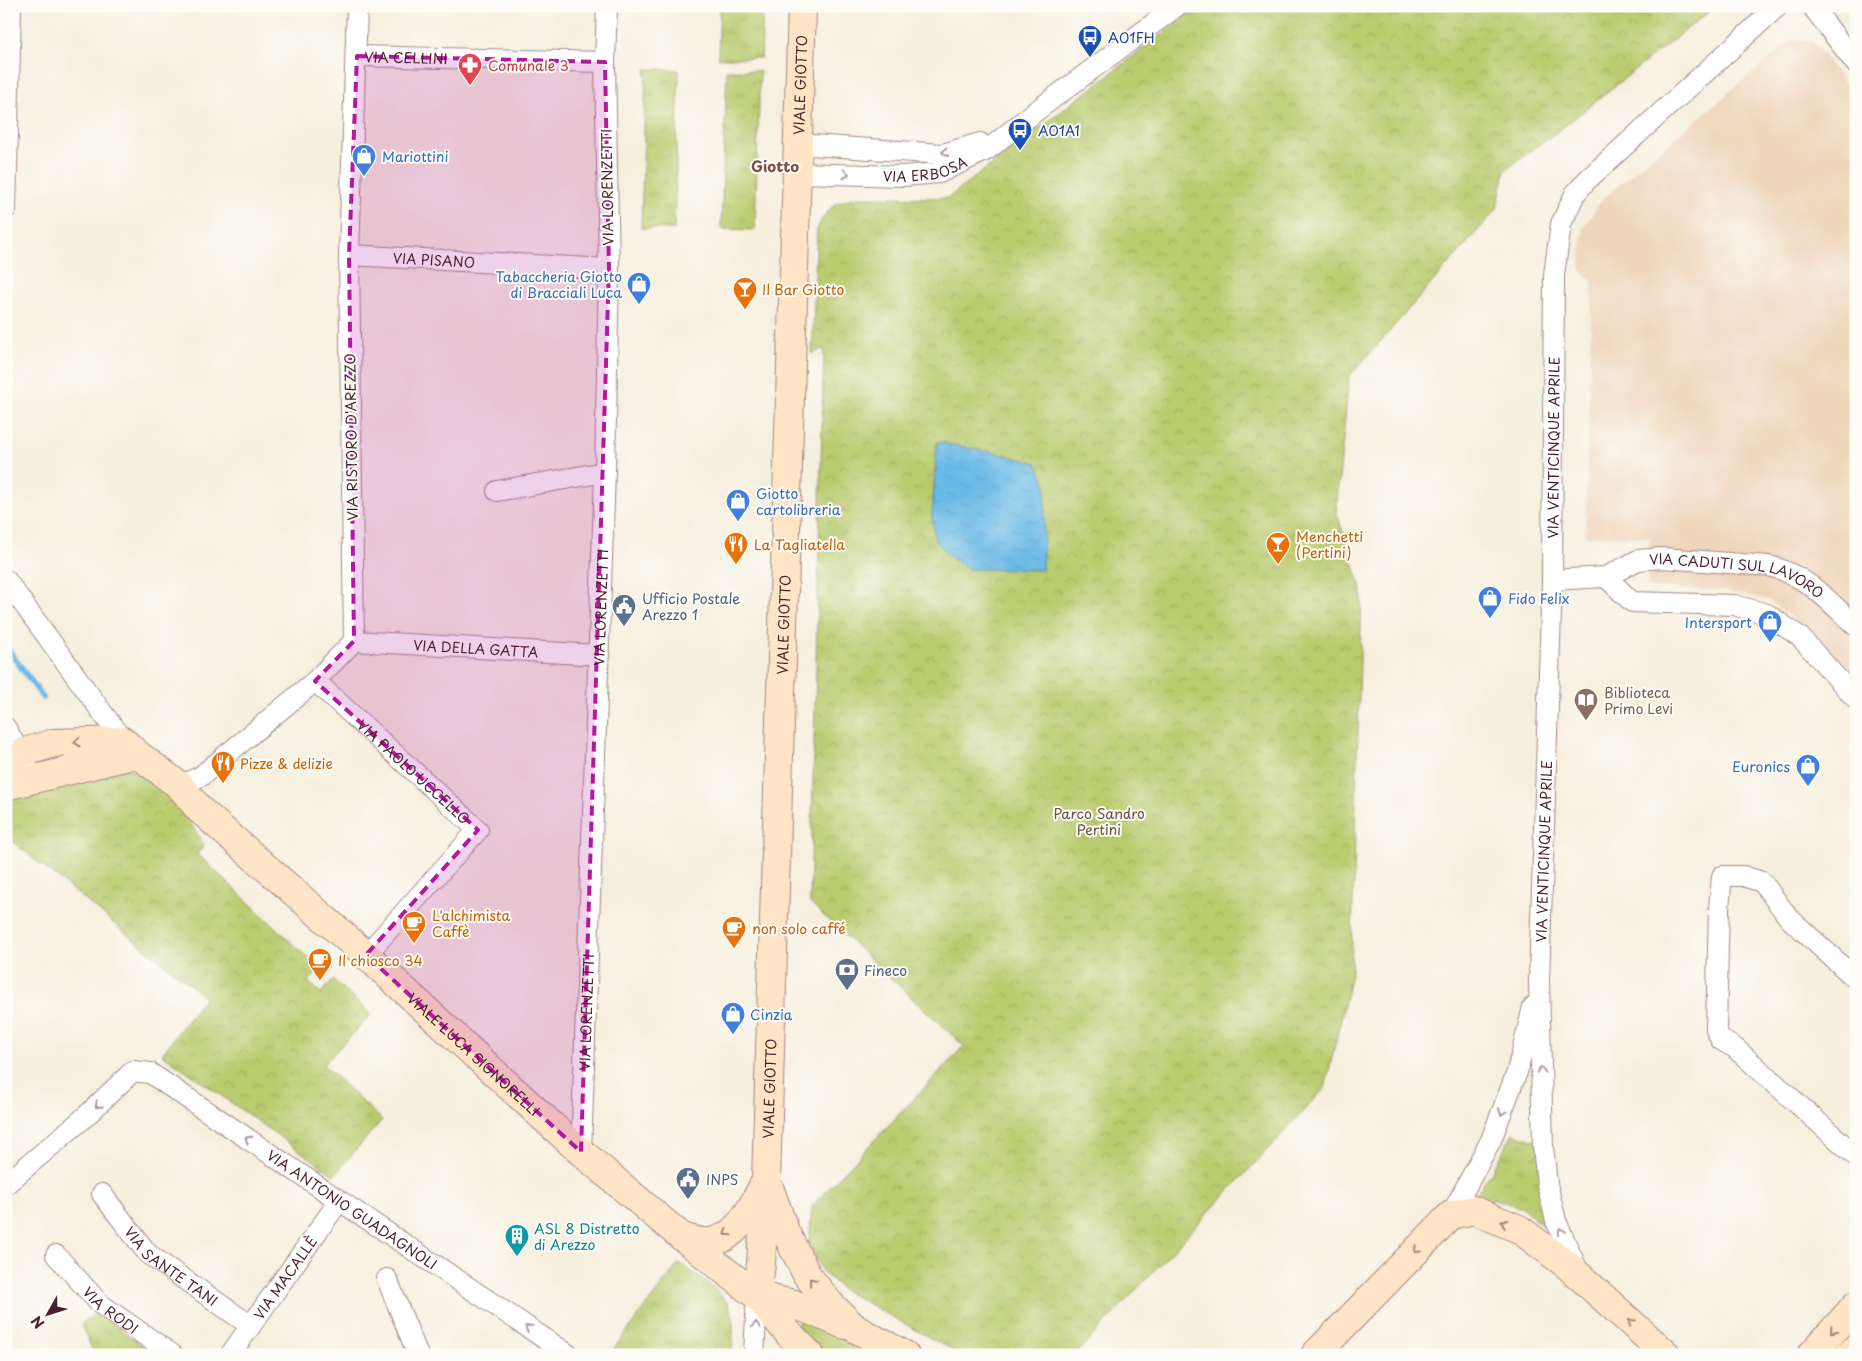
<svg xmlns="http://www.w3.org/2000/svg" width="1862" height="1361" viewBox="0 0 1862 1361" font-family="'Playpen Sans',sans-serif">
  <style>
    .built { fill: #efd6bb }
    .grass { fill: url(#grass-tufts); stroke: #82754c }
    .park { fill: url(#park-crowns); stroke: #82754c }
    .water { fill: url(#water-ripples); stroke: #5a6c88 }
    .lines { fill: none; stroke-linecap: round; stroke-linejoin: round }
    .stream { stroke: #6bbae6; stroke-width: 6 }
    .street-casing { stroke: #a08784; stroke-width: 22 }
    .secondary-casing { stroke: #a08784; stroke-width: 30 }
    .street { stroke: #fff; stroke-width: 20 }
    .secondary { stroke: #ffe4c6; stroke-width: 28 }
    .oneway { stroke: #ae9aa0 }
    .oneway2 { stroke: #a48278 }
    .marked { fill: #b5179e; fill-opacity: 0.2; stroke: #b5179e; stroke-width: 4; stroke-dasharray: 10 6; stroke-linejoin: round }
    .labels { text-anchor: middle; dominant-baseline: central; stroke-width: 4; stroke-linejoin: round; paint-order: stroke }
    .transit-label { font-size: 14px; fill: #164399; stroke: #fdfcf7; text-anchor: start }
    .street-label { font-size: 14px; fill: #4a1f2b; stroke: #fdfcf7 }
    .health-label { font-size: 14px; fill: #be3a42; stroke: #fdfcf7; text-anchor: start }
    .shop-label { font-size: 14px; fill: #366cbe; stroke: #fdfcf7; text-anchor: start }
    .food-label { font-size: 14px; fill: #c56008; stroke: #fdfcf7; text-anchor: start }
    .service-label { font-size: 14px; fill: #4e5e75; stroke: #fdfcf7; text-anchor: start }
    .education-label { font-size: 14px; fill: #785e54; stroke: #fdfcf7; text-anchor: start }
    .park-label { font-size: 14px; fill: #6b533f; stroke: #fdfcf7 }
    .culture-label { font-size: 14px; fill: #0d838f; stroke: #fdfcf7; text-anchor: start }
    .neighbourhood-label { font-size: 15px; font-weight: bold; fill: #7c4e48; stroke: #fdfcf7 }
  </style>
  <defs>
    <pattern id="grass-tufts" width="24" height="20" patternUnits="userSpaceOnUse" patternTransform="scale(1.25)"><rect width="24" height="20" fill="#b9cb6e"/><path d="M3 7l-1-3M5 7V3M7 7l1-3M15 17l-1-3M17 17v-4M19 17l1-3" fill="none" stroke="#a1ae5f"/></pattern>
    <pattern id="park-crowns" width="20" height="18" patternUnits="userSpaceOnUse" patternTransform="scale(1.25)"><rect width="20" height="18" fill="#b9cb6e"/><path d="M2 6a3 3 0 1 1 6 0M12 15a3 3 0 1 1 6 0" fill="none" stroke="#a1ae5f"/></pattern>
    <pattern id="water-ripples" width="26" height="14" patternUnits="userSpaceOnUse" patternTransform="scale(1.25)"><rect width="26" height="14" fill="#6bbae6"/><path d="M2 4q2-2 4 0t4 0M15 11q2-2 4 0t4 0" fill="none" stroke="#5e9fc5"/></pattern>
  </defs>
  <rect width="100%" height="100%" fill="#fdfcf7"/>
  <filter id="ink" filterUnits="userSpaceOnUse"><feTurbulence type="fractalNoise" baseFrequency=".02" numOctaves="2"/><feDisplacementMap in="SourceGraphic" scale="10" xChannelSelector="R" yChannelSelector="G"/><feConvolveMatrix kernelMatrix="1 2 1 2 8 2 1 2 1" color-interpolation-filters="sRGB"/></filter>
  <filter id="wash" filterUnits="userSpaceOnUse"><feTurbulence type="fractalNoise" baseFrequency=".0096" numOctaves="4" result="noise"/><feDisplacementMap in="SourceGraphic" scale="20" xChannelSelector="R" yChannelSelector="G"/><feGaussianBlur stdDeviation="1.12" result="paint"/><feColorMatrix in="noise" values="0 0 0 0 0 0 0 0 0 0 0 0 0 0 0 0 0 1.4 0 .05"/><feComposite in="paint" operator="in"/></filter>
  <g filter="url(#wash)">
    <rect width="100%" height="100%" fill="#f6efde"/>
    <path class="built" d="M 1792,40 L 1812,40 L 1856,98 L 1856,675 L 1802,626 L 1769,600 L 1725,591 L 1647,587 L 1650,537 L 1585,536 L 1592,282 L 1580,269 L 1583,228 L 1603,198 Z"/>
    <path class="grass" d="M 720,6 L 763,6 L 761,58 L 718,58 Z
      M 646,69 L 679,70 L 674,229 L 641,228 Z
      M 727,70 L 760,71 L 755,230 L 721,229 Z
      M 1513,1133 L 1537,1142 L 1553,1235 L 1523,1208 L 1495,1199 L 1470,1202 L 1491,1173 Z"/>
    <path class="park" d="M 1199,6 L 1716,6 L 1563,127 L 1505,170 L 1497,209 L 1349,377 L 1336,511 L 1362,590 L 1351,975 L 1325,1088 L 1075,1355 L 961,1355 L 842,1289 L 822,1271 L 809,1243 L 812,1206 L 964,1046 L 810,903 L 824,348 L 812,354 L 817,229 L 823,217 L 835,204 L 856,197 L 948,198 Z
      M 129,769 C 166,779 186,814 204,846 L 197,854 L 320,969 L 308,982 L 321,993 L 333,980 L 371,1014 L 323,1065 L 382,1120 L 334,1175 L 162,1054 L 205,997 L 6,836 L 6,798 Z
      M 679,1263 C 698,1277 730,1292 733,1319 C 734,1330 732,1343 732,1355 L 609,1355 Z
      M 96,1312 L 156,1355 L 95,1355 L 81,1325 Z
      M 804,1316 L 890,1355 L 821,1355 L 796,1331 L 799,1321 Z"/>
    <path class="water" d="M 937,442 L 996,453 L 1037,463 L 1046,484 L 1042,570 L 969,569 L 951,558 L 935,540 L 932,515 Z"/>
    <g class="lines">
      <path class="stream" d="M 6,646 L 43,698"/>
    </g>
  </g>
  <g filter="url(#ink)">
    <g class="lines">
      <defs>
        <g id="street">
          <path d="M 1812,6 L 1856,64"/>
          <path id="s1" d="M 357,56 L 605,62"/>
          <path d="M 798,144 L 942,154 L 980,143"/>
          <path id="s2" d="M 797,173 L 903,176 L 939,173 L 987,150 L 1036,111 L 1177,6"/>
          <path d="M 6,209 L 11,6"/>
          <path id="s3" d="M 349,255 L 609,269"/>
          <path d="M 497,491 L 605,472"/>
          <path id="s4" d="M 1606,577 L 1638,560 L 1662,558 L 1769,566 C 1807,575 1828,601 1856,626"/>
          <path d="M 6,580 L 123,741"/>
          <path d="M 1552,580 L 1606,577 L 1632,602 L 1734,605 L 1767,614 L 1800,637 L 1856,699"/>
          <path id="s5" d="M 354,641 L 599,655"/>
          <path id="s6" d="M 315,681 L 478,830 L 366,955"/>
          <path d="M 6,728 L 27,766"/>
          <path d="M 180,786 L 201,776 L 315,681 L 354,641 L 349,255 L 357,6"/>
          <path d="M 1856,979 L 1789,918 L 1762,882 L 1743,876 L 1722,876 L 1719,908 L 1716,1030 L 1721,1040 L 1735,1048 L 1856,1156"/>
          <path id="s7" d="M 581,1152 L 605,472 L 609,269 L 605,62 L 607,6"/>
          <path id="s8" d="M 6,1184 L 85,1117 L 133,1071 L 150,1073 L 569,1355"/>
          <path id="s9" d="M 102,1194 L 148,1254 L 251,1326"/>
          <path d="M 1451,1215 L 1491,1140 L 1517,1072 L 1533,1007"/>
          <path id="s10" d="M 56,1255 L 100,1304 L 173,1355"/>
          <path id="s11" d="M 1579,1273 L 1556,1221 L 1547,1184 L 1543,1147 L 1539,981 L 1552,580 L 1554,275 L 1561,224 L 1575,194 L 1587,180 L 1778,6"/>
          <path d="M 387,1279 L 418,1355"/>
          <path id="s12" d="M 230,1355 L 339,1201"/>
          <path d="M 754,1355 L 757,1296"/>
        </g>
        <g id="secondary">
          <path id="s13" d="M 6,760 L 21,753 L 54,743 L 123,741 L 137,754 L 180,786 L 200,810 L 366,955 L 581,1152 L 671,1228 L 757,1296 L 789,1334 L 810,1355"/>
          <path d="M 6,786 L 137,754"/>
          <path d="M 770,1190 L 785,1231 L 807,1275 L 830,1304 L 856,1329 L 905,1355"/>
          <path d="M 682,1237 C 690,1239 701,1243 710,1242 C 737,1239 752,1207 763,1186"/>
          <path id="s14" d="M 757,1296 L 761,1264 L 766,1181 L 802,6"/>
          <path d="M 757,1296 L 794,1304 L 845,1325"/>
          <path d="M 1315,1355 L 1451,1215 L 1473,1210 L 1519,1229 L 1567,1265 L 1667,1355"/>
          <path d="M 1811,1355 L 1856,1305"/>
          <path d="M 1849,1355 L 1856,1348"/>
        </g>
      </defs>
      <use href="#street" class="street-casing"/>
      <use href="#secondary" class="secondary-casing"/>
      <use href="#street" class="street"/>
      <use href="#secondary" class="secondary"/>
    </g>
    <defs><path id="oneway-chevron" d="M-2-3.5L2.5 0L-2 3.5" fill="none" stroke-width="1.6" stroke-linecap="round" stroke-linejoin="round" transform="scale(1.25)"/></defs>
    <g class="oneway">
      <use href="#oneway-chevron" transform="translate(945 152) rotate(171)"/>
      <use href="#oneway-chevron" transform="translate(846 174) rotate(1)"/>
      <use href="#oneway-chevron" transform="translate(1541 1070) rotate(-91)"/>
      <use href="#oneway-chevron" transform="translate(98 1105) rotate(136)"/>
      <use href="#oneway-chevron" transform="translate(1502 1112) rotate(111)"/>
      <use href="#oneway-chevron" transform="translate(248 1139) rotate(-146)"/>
      <use href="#oneway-chevron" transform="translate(1561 1231) rotate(-113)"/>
      <use href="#oneway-chevron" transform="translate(756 1325) rotate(-88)"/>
      <use href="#oneway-chevron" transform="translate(528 1328) rotate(-146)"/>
    </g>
    <g class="oneway2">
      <use href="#oneway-chevron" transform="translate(77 742) rotate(178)"/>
      <use href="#oneway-chevron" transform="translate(1504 1223) rotate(-158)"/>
      <use href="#oneway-chevron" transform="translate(727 1233) rotate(146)"/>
      <use href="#oneway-chevron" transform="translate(1417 1250) rotate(134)"/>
      <use href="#oneway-chevron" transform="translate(812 1281) rotate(-128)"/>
      <use href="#oneway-chevron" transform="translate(1631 1322) rotate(-138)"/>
      <use href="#oneway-chevron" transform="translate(1833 1330) rotate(132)"/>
    </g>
  </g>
  <path class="marked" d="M 357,56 L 605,62 L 609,269 L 581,1152 L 366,955 L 478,830 L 315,681 L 354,641 L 349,255 Z"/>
  <defs>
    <symbol id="bus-pin" viewBox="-11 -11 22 30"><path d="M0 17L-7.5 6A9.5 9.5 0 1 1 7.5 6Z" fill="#1a4fb4" stroke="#fdfcf7"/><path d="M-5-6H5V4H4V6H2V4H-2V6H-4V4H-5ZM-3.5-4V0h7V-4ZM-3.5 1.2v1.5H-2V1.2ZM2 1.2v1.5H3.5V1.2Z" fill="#fff"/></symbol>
    <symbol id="pharmacy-pin" viewBox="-11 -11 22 30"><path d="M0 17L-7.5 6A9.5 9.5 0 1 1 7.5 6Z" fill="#e0444e" stroke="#fdfcf7"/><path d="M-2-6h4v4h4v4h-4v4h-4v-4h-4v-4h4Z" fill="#fff"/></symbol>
    <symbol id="shop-pin" viewBox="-11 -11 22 30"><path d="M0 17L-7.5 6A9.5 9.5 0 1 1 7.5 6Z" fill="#3f7fe0" stroke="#fdfcf7"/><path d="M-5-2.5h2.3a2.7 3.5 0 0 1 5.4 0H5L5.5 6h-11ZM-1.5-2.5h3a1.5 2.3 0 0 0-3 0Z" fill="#fff"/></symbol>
    <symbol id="bar-pin" viewBox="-11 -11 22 30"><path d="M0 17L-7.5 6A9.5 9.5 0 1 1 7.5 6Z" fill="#e8710a" stroke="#fdfcf7"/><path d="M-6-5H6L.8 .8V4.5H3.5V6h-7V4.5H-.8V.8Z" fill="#fff"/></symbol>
    <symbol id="restaurant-pin" viewBox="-11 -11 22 30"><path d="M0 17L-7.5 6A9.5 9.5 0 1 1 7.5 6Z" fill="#e8710a" stroke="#fdfcf7"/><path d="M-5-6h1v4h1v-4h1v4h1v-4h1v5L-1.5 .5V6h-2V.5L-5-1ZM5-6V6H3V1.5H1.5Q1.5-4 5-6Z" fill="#fff"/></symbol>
    <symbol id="civic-pin" viewBox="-11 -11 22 30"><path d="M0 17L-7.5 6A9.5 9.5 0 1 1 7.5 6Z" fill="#5c6f8a" stroke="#fdfcf7"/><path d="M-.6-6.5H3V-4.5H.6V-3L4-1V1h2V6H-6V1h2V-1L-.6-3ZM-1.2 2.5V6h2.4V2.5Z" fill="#fff"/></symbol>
    <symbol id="library-pin" viewBox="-11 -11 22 30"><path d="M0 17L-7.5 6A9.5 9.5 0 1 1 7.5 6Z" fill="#8d6e63" stroke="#fdfcf7"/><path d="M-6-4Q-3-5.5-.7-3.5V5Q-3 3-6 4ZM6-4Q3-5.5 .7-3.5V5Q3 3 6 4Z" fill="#fff"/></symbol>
    <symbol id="cafe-pin" viewBox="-11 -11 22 30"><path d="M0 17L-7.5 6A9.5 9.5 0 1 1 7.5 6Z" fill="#e8710a" stroke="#fdfcf7"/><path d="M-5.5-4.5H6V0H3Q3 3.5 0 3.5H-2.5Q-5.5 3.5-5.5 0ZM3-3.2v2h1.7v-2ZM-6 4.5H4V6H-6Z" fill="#fff"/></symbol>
    <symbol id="bank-pin" viewBox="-11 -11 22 30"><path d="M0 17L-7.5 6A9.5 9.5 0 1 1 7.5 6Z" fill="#5c6f8a" stroke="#fdfcf7"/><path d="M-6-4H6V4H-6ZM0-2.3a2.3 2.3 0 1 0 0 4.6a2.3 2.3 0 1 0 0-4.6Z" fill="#fff"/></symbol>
    <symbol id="building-pin" viewBox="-11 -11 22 30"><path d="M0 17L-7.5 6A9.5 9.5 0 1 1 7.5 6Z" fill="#0f9aa8" stroke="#fdfcf7"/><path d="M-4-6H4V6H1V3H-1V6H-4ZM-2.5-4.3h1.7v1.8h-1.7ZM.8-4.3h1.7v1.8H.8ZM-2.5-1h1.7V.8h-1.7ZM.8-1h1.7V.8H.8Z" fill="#fff"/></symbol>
  </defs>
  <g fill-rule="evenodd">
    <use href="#bus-pin" x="1076" y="23" width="28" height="38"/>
    <use href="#pharmacy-pin" x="456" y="51" width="28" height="38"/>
    <use href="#bus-pin" x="1006" y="116" width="28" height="38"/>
    <use href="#shop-pin" x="350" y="142" width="28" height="38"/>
    <use href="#shop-pin" x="625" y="270" width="28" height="38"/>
    <use href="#bar-pin" x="731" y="275" width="28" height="38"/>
    <use href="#shop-pin" x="724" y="487" width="28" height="38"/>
    <use href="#restaurant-pin" x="722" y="530" width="28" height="38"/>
    <use href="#bar-pin" x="1264" y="530" width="28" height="38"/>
    <use href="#shop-pin" x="1476" y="584" width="28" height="38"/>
    <use href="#civic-pin" x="610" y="592" width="28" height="38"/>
    <use href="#shop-pin" x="1756" y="608" width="28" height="38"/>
    <use href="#library-pin" x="1572" y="686" width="28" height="38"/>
    <use href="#restaurant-pin" x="209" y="749" width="28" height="38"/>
    <use href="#shop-pin" x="1794" y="752" width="28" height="38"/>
    <use href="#cafe-pin" x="400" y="909" width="28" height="38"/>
    <use href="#cafe-pin" x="720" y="914" width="28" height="38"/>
    <use href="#cafe-pin" x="306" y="946" width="28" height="38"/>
    <use href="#bank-pin" x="833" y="956" width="28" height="38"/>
    <use href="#shop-pin" x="719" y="1000" width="28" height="38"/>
    <use href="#civic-pin" x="674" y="1165" width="28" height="38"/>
    <use href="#building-pin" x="503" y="1222" width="28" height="38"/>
  </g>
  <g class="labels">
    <g class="transit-label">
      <text x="1108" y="37">A01FH</text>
      <text x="1038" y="130">A01A1</text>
    </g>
    <g class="street-label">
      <text stroke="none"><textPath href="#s1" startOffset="49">VIA CELLINI</textPath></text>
      <text stroke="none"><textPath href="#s14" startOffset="1212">VIALE GIOTTO</textPath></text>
      <text stroke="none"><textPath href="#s2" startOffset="129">VIA ERBOSA</textPath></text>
      <text transform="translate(607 187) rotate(-91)">VIA LORENZETTI</text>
      <text stroke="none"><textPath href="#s3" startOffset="85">VIA PISANO</textPath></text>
      <text transform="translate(351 437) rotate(-91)">VIA RISTORO D'AREZZO</text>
      <text stroke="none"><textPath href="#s11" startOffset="832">VIA VENTICINQUE APRILE</textPath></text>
      <text stroke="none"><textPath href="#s4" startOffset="138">VIA CADUTI SUL LAVORO</textPath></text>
      <text stroke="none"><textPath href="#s7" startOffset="545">VIA LORENZETTI</textPath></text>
      <text stroke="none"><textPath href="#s14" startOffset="672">VIALE GIOTTO</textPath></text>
      <text stroke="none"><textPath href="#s5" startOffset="122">VIA DELLA GATTA</textPath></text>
      <text stroke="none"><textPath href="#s6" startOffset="134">VIA PAOLO UCCELLO</textPath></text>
      <text stroke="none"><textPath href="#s11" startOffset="428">VIA VENTICINQUE APRILE</textPath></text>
      <text stroke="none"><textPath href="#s7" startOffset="140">VIA LORENZETTI</textPath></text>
      <text stroke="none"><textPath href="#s13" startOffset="591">VIALE LUCA SIGNORELLI</textPath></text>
      <text stroke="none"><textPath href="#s14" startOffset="208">VIALE GIOTTO</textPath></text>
      <text stroke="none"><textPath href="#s8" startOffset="431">VIA ANTONIO GUADAGNOLI</textPath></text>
      <text stroke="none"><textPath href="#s9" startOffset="101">VIA SANTE TANI</textPath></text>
      <text stroke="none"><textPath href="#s12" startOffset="95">VIA MACALLÈ</textPath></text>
      <text stroke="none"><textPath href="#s10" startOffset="78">VIA RODI</textPath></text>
    </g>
    <g class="health-label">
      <text x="488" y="65">Comunale 3</text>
    </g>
    <g class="shop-label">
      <text x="382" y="156">Mariottini</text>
      <text x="622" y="276" text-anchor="end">Tabaccheria Giotto<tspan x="622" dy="16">di Bracciali Luca</tspan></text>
      <text x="756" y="493">Giotto<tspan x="756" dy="16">cartolibreria</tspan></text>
      <text x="1508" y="598">Fido Felix</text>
      <text x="1752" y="622" text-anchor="end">Intersport</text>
      <text x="1790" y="766" text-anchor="end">Euronics</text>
      <text x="750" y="1014">Cinzia</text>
    </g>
    <g class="food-label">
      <text x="762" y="289">Il Bar Giotto</text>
      <text x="1296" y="536">Menchetti<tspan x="1296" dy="16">(Pertini)</tspan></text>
      <text x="754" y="544">La Tagliatella</text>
      <text x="240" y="763">Pizze &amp; delizie</text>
      <text x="432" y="915">L'alchimista<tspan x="432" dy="16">Caffè</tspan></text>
      <text x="752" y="928">non solo caffé</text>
      <text x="338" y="960">Il chiosco 34</text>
    </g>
    <g class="service-label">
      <text x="642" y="598">Ufficio Postale<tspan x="642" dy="16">Arezzo 1</tspan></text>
      <text x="864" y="970">Fineco</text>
      <text x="706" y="1179">INPS</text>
    </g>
    <g class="education-label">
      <text x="1604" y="692">Biblioteca<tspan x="1604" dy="16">Primo Levi</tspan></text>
    </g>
    <g class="park-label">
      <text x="1099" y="813">Parco Sandro<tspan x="1099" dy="16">Pertini</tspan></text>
    </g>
    <g class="culture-label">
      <text x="534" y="1228">ASL 8 Distretto<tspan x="534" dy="16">di Arezzo</tspan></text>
    </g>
    <g class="neighbourhood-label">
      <text x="775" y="165">Giotto</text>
    </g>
  </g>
  <rect width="1862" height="1361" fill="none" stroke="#fdfcf7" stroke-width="25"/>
  <g transform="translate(48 1314) rotate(231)" stroke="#fdfcf7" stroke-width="4" paint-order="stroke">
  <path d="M0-4L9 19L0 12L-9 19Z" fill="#4a1f2b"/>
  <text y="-8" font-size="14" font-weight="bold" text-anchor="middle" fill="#4a1f2b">N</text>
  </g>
</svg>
